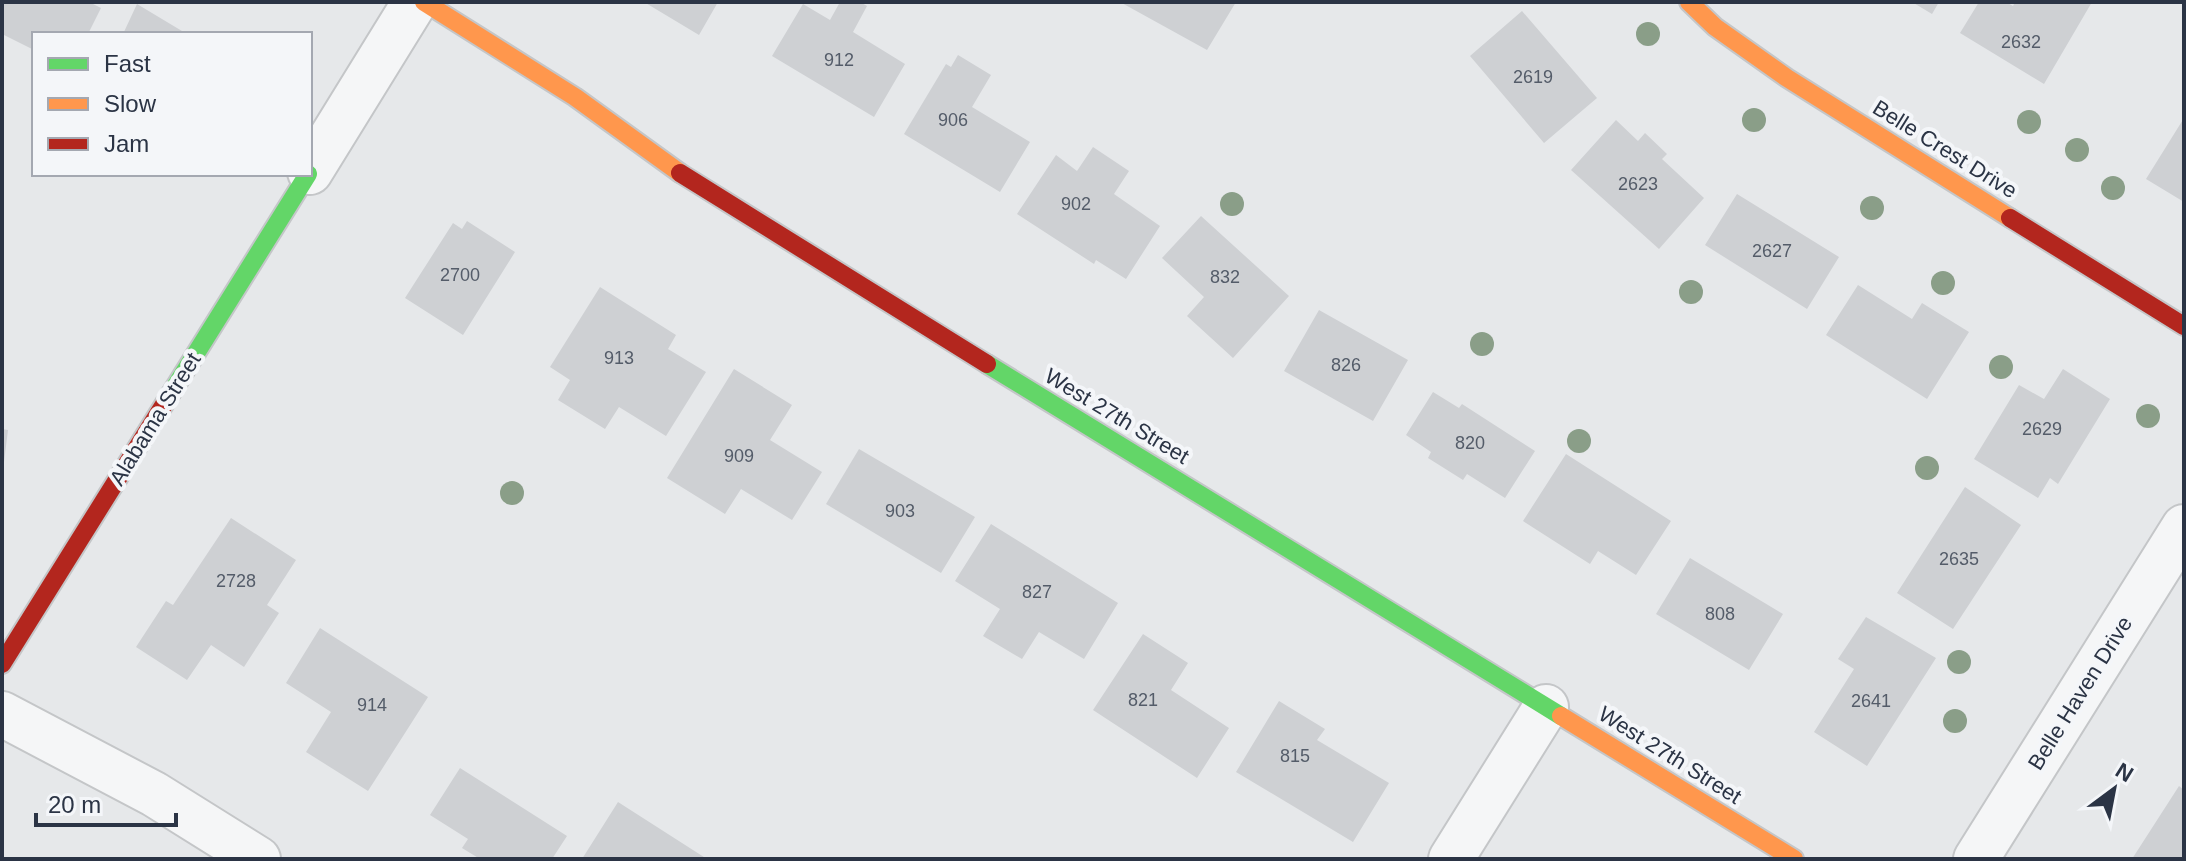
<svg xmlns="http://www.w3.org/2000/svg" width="2186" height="861" viewBox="0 0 2186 861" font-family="Arial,sans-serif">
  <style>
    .building { fill: #ced0d3 }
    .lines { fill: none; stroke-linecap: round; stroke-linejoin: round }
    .street-casing { stroke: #c4c6c8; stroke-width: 48 }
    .fast-casing { stroke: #c4c6c8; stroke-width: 22 }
    .slow-casing { stroke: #c4c6c8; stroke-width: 22 }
    .jam-casing { stroke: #c4c6c8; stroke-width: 22 }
    .street { stroke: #f5f6f7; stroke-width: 44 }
    .fast { stroke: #63d668; stroke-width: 18 }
    .slow { stroke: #ff974d; stroke-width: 18 }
    .jam { stroke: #b3261e; stroke-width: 18 }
    .tree { fill: #8a9e88 }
    .labels { text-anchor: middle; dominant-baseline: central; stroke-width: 8; stroke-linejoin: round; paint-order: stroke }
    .number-label { font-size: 18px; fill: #545c69 }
    .street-label { font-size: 22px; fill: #2b3445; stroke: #f4f6f9 }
  </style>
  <rect width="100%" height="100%" fill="#e6e8ea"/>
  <path class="building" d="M 2,2 L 89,2 L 101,8 L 88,34 L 34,34 L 34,50 L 2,34 Z
    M 644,2 L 718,2 L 699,35 Z
    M 840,2 L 860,2 L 867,6 L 853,32 L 905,64 L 874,117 L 772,56 L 803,4 L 830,20 Z
    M 1120,2 L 1236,2 L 1207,50 Z
    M 1912,2 L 1939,2 L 1932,14 Z
    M 1979,2 L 2006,2 L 2013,6 L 2015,2 L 2092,2 L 2044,84 L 1960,33 Z
    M 137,4 L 187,34 L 123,34 Z
    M 1522,11 L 1597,98 L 1544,143 L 1470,56 Z
    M 958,55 L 991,75 L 972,107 L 1030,142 L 1000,192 L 904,134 L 946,64 L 951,67 Z
    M 2184,118 L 2184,202 L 2146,179 Z
    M 1616,120 L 1638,141 L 1645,133 L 1667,154 L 1662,159 L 1704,198 L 1659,249 L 1571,170 Z
    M 1093,147 L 1129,171 L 1114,194 L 1160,226 L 1126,279 L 1096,260 L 1094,264 L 1017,214 L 1056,155 L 1077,171 Z
    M 1737,194 L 1839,257 L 1807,309 L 1705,245 Z
    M 1201,216 L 1289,296 L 1233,358 L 1187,316 L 1204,297 L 1162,258 Z
    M 467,221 L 515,252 L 463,335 L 405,298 L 453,223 L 462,229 Z
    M 1858,285 L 1912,319 L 1922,303 L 1969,332 L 1927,399 L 1826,335 Z
    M 600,287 L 676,335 L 668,349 L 706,372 L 666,436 L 619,407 L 605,429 L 558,400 L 570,380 L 550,367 Z
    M 1319,310 L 1408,360 L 1373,421 L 1284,371 Z
    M 734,369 L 792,405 L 770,440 L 822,472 L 792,520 L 741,489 L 725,514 L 667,478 Z
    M 2063,369 L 2110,399 L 2058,484 L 2050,478 L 2038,498 L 1974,459 L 2019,385 L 2044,399 Z
    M 1433,392 L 1459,408 L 1462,404 L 1535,451 L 1505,498 L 1467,474 L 1463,480 L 1428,458 L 1431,452 L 1406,435 Z
    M 2,429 L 8,430 L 4,462 L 2,462 Z
    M 859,449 L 975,517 L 941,573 L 826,504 Z
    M 1566,454 L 1671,521 L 1636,575 L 1598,551 L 1590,564 L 1523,521 Z
    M 1965,487 L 2021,525 L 1953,629 L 1897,593 Z
    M 231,518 L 296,560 L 267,605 L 279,613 L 244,667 L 211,645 L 187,680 L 136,647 L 166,601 L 173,605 Z
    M 991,524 L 1118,603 L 1084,659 L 1039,632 L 1022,659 L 983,636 L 1000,609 L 955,581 Z
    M 1690,558 L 1783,614 L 1749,670 L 1656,614 Z
    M 1866,617 L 1936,658 L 1867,766 L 1814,732 L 1854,669 L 1838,659 Z
    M 320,628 L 428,697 L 368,791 L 306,752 L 331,712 L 286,683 Z
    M 1143,634 L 1188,663 L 1171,690 L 1229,728 L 1197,778 L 1093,710 Z
    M 1279,701 L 1325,729 L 1317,740 L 1389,783 L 1353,842 L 1236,772 Z
    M 460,768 L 567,836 L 552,859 L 480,859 L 462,848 L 468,839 L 430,815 Z
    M 2179,786 L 2184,790 L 2184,859 L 2132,859 Z
    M 618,802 L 707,859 L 582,859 Z"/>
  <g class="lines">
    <defs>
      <path id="street" d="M 310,172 L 415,2
        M 2,714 L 154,794 L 258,859
        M 1451,859 L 1546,707
        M 1976,859 L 2184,527"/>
      <path id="fast" d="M 987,364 L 1561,716
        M 170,395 L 308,174"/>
      <path id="slow" d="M 424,2 L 575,97 L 680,173
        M 1689,2 L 1715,27 L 1787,78 L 2010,218
        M 1561,716 L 1794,859"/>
      <path id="jam" d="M 680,173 L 987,364
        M 2010,218 L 2184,326
        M 2,664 L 170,395"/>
    </defs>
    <use href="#street" class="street-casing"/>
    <use href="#fast" class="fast-casing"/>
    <use href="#slow" class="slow-casing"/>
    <use href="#jam" class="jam-casing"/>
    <use href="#street" class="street"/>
    <use href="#fast" class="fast"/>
    <use href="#slow" class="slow"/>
    <use href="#jam" class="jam"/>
  </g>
  <g class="tree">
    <circle cx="1648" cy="34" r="12"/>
    <circle cx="1754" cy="120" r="12"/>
    <circle cx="2029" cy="122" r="12"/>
    <circle cx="2077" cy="150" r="12"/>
    <circle cx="2113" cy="188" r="12"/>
    <circle cx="1232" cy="204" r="12"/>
    <circle cx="1872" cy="208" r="12"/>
    <circle cx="1943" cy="283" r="12"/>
    <circle cx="1691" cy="292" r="12"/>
    <circle cx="1482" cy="344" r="12"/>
    <circle cx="2001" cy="367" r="12"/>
    <circle cx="2148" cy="416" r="12"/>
    <circle cx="1579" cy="441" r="12"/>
    <circle cx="1927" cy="468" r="12"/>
    <circle cx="512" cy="493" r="12"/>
    <circle cx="1959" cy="662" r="12"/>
    <circle cx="1955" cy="721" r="12"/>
  </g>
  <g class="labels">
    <g class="number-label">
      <text x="2021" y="42">2632</text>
      <text x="839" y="60">912</text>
      <text x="1533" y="77">2619</text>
      <text x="953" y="120">906</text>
      <text x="1638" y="184">2623</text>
      <text x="1076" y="204">902</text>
      <text x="1772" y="251">2627</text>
      <text x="460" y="275">2700</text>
      <text x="1225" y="277">832</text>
      <text x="619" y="358">913</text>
      <text x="1346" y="365">826</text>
      <text x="2042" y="429">2629</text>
      <text x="1470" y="443">820</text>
      <text x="739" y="456">909</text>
      <text x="900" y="511">903</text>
      <text x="1959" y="559">2635</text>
      <text x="236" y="581">2728</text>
      <text x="1037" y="592">827</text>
      <text x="1720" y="614">808</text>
      <text x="1143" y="700">821</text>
      <text x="1871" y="701">2641</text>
      <text x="372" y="705">914</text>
      <text x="1295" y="756">815</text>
    </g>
    <g class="street-label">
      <text transform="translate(1945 149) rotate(32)">Belle Crest Drive</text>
      <text transform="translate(1117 416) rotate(31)">West 27th Street</text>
      <text transform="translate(155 419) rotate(-58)">Alabama Street</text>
      <text transform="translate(2080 693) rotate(-58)">Belle Haven Drive</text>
      <text transform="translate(1670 755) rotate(32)">West 27th Street</text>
    </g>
  </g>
  <rect width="2186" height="861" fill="none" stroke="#2b3445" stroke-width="8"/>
  <rect x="32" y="32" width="280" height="144" fill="#f4f6f9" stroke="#a4a8b1" stroke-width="2"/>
  <rect x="48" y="58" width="40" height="12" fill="#63d668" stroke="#a4a8b1" stroke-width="2"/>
  <text x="104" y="72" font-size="24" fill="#2b3445">Fast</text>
  <rect x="48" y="98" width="40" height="12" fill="#ff974d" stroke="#a4a8b1" stroke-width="2"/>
  <text x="104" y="112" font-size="24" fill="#2b3445">Slow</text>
  <rect x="48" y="138" width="40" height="12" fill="#b3261e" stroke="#a4a8b1" stroke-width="2"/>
  <text x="104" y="152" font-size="24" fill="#2b3445">Jam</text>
  <g transform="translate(2114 789) rotate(32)" stroke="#f4f6f9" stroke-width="6" paint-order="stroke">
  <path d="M0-6L14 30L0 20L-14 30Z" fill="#2b3445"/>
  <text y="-12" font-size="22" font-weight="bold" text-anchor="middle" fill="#2b3445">N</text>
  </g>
  <path d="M36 813v12h140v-12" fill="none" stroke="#2b3445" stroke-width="4"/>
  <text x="48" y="813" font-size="24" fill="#2b3445" stroke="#f4f6f9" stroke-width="6" paint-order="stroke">20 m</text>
</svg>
